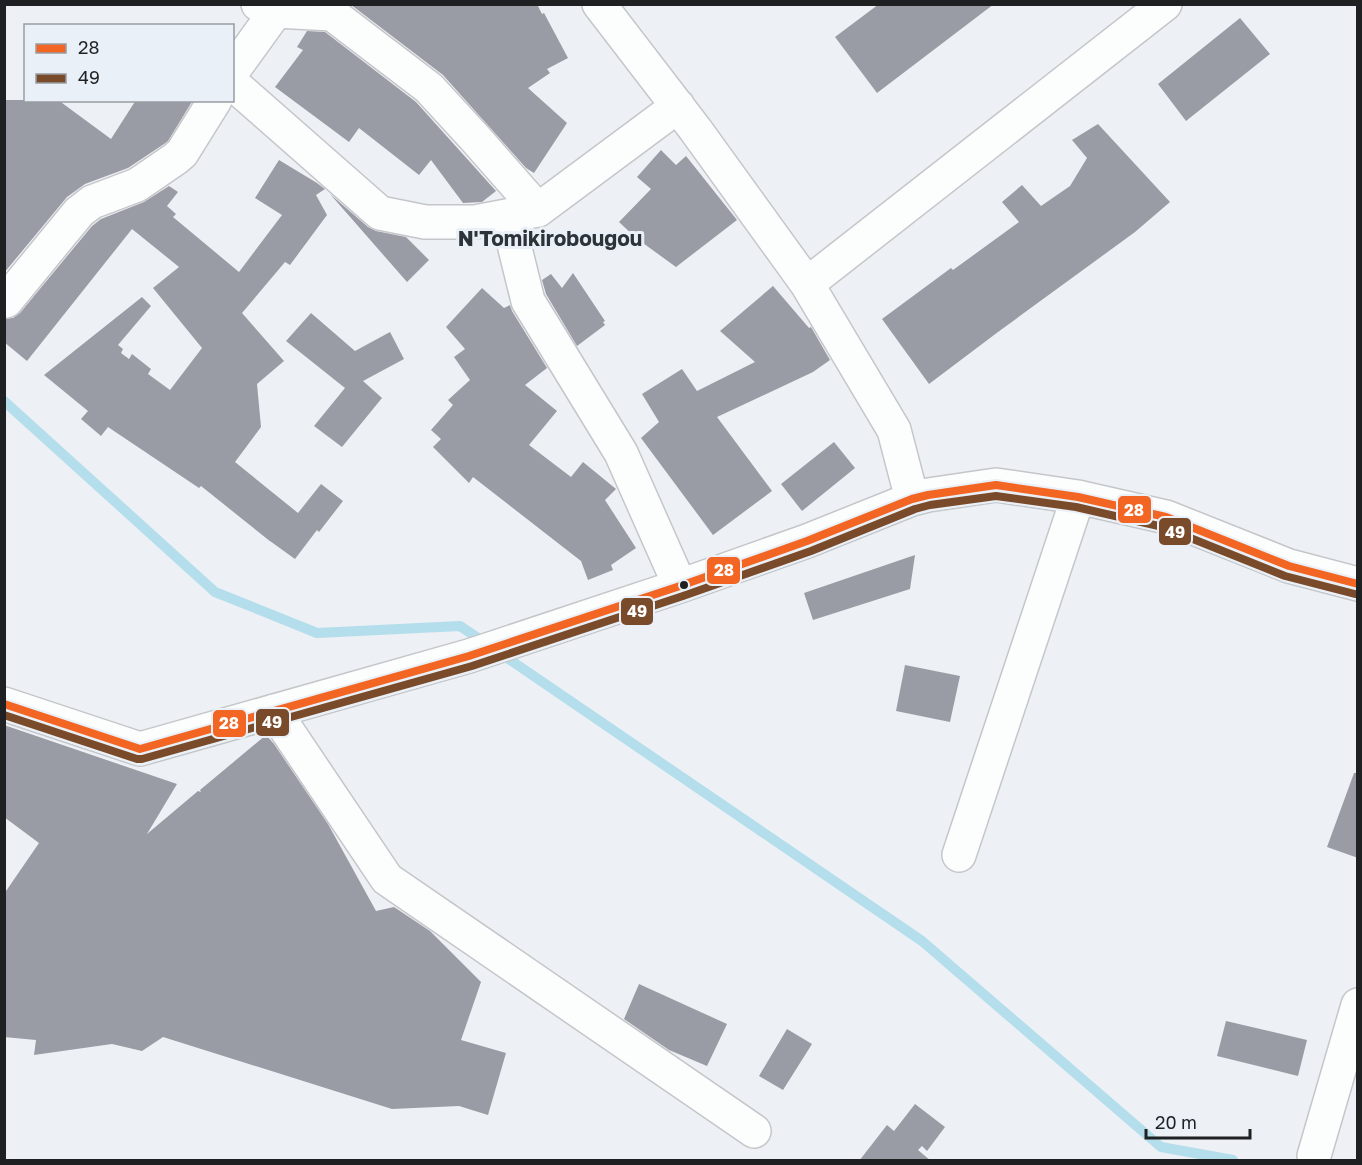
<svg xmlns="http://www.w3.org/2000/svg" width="1362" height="1165" viewBox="0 0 1362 1165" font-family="'Golos Text',sans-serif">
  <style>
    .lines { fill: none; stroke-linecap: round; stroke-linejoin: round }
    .stream { stroke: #b4deec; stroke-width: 10 }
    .building { fill: #9a9ca5 }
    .minor-casing { stroke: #c4c7ca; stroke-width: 36 }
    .minor { stroke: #fcfdfd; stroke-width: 33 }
    .bus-1-casing { stroke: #eaf0f7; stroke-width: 12 }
    .bus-2-casing { stroke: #eaf0f7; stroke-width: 12 }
    .bus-1 { stroke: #f26522; stroke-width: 8 }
    .bus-2 { stroke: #7a4b2a; stroke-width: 8 }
    .bus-dot { fill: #1e2022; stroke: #eaf0f7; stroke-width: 2 }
    .labels { text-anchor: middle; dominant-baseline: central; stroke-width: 6; stroke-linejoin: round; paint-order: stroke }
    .quarter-label { font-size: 21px; font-weight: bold; fill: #2e3338; stroke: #eaf0f7 }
    .line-badge { stroke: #eaf0f7; stroke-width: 2 }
    .badge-label { font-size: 16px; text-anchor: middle; font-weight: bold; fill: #fff }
  </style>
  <rect width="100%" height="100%" fill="#edf0f4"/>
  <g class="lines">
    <path class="stream" d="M 4,401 L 215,592 L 317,633 L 460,626 L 487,644
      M 500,653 L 922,941 L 1161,1147 L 1233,1160"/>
  </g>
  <path class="building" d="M 350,4 L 537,4 L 542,14 L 544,13 L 568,58 L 547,69 L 550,73 L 528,88 L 567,123 L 534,173 L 526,168 L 443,75 Z
    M 879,4 L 994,4 L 877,93 L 835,37 Z
    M 1240,18 L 1270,54 L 1186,121 L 1158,84 Z
    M 307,31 L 325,32 L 416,102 L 496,191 L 482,202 L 463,203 L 431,160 L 419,175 L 359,128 L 349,142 L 275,87 L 303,50 L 297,47 Z
    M 4,100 L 58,100 L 111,139 L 136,100 L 193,100 L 168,141 L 164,144 L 128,168 L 85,184 L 67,197 L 4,273 Z
    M 1098,124 L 1170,202 L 1135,232 L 998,332 L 929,384 L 882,319 L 951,268 L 953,270 L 1019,222 L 1002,202 L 1022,185 L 1041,206 L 1070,186 L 1087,158 L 1072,140 Z
    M 661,150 L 676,165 L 686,156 L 737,220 L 676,267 L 636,238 L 619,222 L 651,189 L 637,177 Z
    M 279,160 L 317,183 L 325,189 L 316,195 L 327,215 L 290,265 L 285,262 L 242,313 L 284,361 L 257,384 L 261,427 L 235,462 L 298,513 L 321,484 L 343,501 L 319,532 L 317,530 L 295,559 L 270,541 L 271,542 L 201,486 L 199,488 L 108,427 L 101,436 L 81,419 L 88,411 L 44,375 L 142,297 L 151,306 L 118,345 L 123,349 L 121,353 L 129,359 L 132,354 L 151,369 L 148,374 L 170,390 L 202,348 L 153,288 L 179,267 L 132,229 L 27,361 L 4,342 L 4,319 L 13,318 L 20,313 L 92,226 L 101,219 L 144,202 L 169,186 L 178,192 L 167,206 L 176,214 L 173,217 L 239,272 L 282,215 L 255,198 Z
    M 330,194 L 368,227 L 376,231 L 406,237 L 429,260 L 407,282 Z
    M 573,273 L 605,321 L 603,322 L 605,325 L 577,346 L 546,294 L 542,280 L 551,274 L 562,288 Z
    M 773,286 L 809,328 L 811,327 L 830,360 L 813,372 L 717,417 L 772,491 L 713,535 L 641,438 L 659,422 L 642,394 L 682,369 L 697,391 L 755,362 L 720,331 Z
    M 482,288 L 504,308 L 510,305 L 512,311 L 547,368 L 525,385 L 557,411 L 529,445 L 571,477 L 583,462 L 616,489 L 605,500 L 636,548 L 611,565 L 613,570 L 588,580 L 581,561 L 473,477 L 469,483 L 433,447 L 441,439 L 431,430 L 453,405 L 448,400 L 470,380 L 454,357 L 465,349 L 446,327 Z
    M 311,313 L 355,351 L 390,332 L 404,359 L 363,381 L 382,398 L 342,447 L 314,426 L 345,388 L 286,341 Z
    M 834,442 L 855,468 L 802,511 L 781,484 Z
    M 915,555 L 910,589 L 813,620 L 804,593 Z
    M 905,665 L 960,676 L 950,722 L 896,711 Z
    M 4,725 L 177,784 L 147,834 L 198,791 L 201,792 L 200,790 L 266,735 L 274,744 L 328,824 L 376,911 L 394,907 L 430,931 L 481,982 L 461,1040 L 506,1053 L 488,1115 L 459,1106 L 392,1109 L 163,1037 L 142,1051 L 112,1044 L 34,1055 L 36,1040 L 4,1037 L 4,894 L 39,843 L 4,817 Z
    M 1354,773 L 1358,773 L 1358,858 L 1327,847 Z
    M 639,984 L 727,1024 L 707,1066 L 669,1050 L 624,1019 Z
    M 1226,1021 L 1307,1040 L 1298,1076 L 1217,1056 Z
    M 787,1029 L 812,1044 L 783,1090 L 759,1076 Z
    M 915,1104 L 945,1127 L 927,1151 L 922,1146 L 918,1150 L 931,1161 L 859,1161 L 887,1125 L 894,1131 Z"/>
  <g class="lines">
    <defs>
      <path id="minor" d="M 258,4 L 276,11 L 332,14 L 429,88 L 474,137 L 538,210
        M 599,4 L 695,129 L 807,284 L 894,430 L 912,499
        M 232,72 L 276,11
        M 232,83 L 380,213 L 425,222 L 475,222 L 538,210 L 678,106
        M 507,216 L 528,301 L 621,453 L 680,586
        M 807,284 L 1165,4
        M 6,301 L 79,212 L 92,202 L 137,185 L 175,159 L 182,153 L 215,100
        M 4,704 L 140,749 L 469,656 L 680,586 L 807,541 L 912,499 L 928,495 L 996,485 L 1078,497 L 1166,517 L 1289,566 L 1358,584
        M 274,711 L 387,879 L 754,1131
        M 959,855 L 1078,497
        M 1314,1156 L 1358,1005"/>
    </defs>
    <use href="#minor" class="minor-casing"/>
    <use href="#minor" class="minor"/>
    <defs>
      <path id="bus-1" d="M 4,704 L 140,749 L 469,656 L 680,586 L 807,541 L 912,499 L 928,495 L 996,485 L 1078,497 L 1166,517 L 1289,566 L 1358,584"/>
      <path id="bus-2" d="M 4,715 L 137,759 L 142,759 L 472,666 L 683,596 L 811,551 L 915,509 L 930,505 L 996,496 L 1076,507 L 1163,527 L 1285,576 L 1355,594"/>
    </defs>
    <use href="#bus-1" class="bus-1-casing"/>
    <use href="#bus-2" class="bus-2-casing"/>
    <use href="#bus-1" class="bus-1"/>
    <use href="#bus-2" class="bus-2"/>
  </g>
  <circle class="bus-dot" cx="684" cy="585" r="5"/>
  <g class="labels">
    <g class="quarter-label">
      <text x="550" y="238">N'Tomikirobougou</text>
    </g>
  </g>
  <g class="line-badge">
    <rect x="1117" y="495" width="35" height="29" rx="6" fill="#f26522"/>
    <rect x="1158" y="517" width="34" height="29" rx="6" fill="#7a4b2a"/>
    <rect x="706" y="556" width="35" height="29" rx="6" fill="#f26522"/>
    <rect x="620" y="597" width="34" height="29" rx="6" fill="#7a4b2a"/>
    <rect x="255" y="708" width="35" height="29" rx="6" fill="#7a4b2a"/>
    <rect x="212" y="709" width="35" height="29" rx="6" fill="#f26522"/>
  </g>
  <g class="badge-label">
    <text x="1134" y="516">28</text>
    <text x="1175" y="538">49</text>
    <text x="724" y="576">28</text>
    <text x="637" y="617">49</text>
    <text x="272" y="728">49</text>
    <text x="229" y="729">28</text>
  </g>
  <rect width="1362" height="1165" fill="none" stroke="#1e2022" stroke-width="12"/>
  <rect x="24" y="24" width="210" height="78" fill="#eaf0f7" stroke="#989da2" stroke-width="1.5"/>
  <rect x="36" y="44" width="30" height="9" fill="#f26522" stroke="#989da2" stroke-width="1.5"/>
  <text x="78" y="54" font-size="18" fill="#1e2022">28</text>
  <rect x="36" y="74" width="30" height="9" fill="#7a4b2a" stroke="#989da2" stroke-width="1.5"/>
  <text x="78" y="84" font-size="18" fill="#1e2022">49</text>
  <path d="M1146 1129v9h104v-9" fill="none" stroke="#1e2022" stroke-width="3"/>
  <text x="1155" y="1129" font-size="18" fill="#1e2022" stroke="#eaf0f7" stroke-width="4.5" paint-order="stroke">20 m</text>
</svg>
